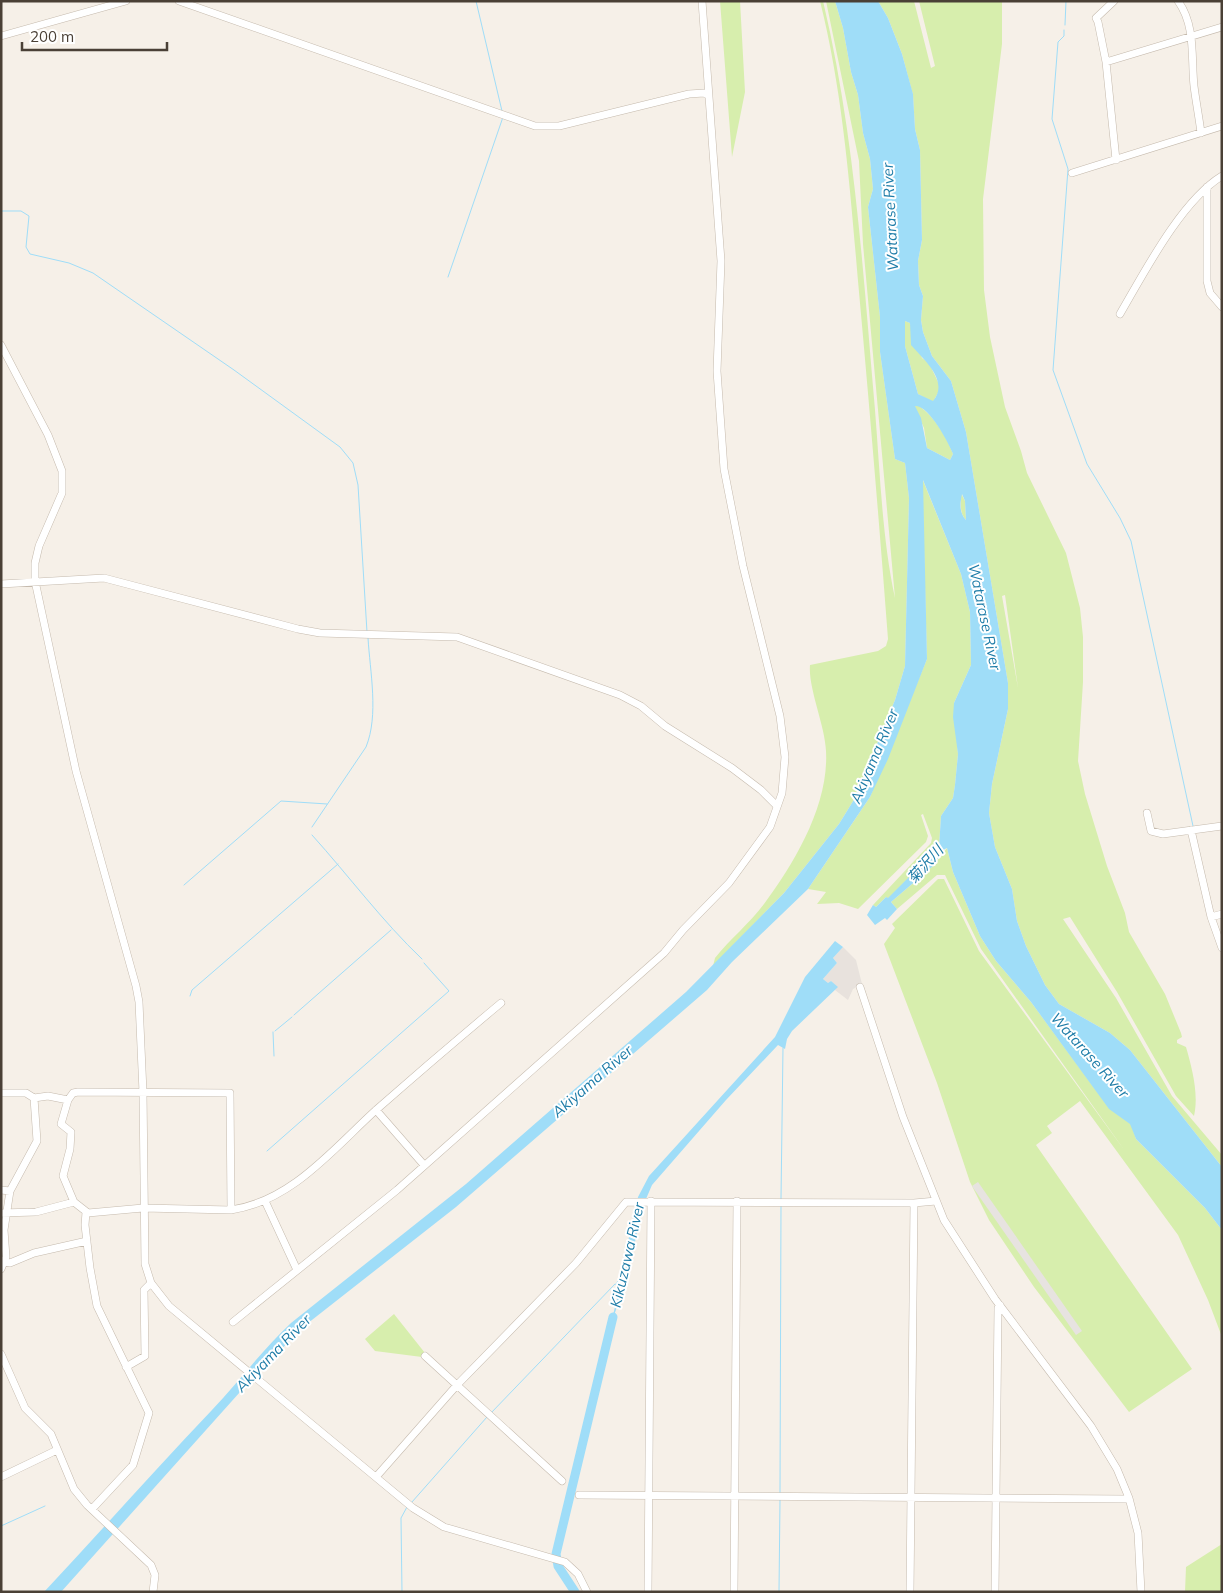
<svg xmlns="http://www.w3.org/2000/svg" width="1223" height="1593" viewBox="0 0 1223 1593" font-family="Mulish,'Noto Sans JP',sans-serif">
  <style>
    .industrial { fill: #e8e2dd }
    .green { fill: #d7eead; fill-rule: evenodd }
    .parking { fill: #e7e3e0 }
    .water { fill: #9fddf8; fill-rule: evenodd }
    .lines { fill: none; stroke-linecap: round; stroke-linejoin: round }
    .stream { stroke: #9fddf8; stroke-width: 1 }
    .river { stroke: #9fddf8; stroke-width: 9 }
    .minor-casing { stroke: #c5baad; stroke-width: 8 }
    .minor { stroke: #fff; stroke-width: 7 }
    .labels { text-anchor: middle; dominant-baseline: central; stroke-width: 4; stroke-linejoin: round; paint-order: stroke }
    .water-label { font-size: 15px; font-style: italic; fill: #1f7da8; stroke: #fff }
  </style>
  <rect width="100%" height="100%" fill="#f6f0e8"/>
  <path class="industrial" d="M 843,947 L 856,960 L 862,984 L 853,989 L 848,1000 L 835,990 L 837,987 L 831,981 L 828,983 L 823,979 L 837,963 L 833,958 Z"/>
  <path class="green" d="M 720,1 L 740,1 L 745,92 L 732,157 Z
    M 820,1 L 823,1 C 855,135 863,273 875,410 C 880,471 882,538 895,598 L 863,244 L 859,161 L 826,1 L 835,1 L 843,28 L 851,72 L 858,95 L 863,133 L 870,159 L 873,189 L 868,207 L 880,317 L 880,352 L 895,459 L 905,463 L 909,498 L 905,666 L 895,700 L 855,798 L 839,824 L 784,893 L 713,966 L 715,958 C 730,939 749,924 764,904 C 795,862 829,805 826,751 C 825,725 808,688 810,665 L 878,651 L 886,646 L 888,639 C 879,520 869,401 858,281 C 850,188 843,93 820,1 Z
    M 878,1 L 914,1 L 931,68 L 935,66 L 919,1 L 1002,1 L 1002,44 L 983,199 L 984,290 L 990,337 L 1005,407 L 1021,451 L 1027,473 L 1066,553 L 1080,608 L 1083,637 L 1083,682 L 1078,761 L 1085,794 L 1107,866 L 1125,913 L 1129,932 L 1165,994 L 1181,1033 L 1182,1037 L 1177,1040 L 1177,1043 L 1186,1047 C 1192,1068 1199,1094 1194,1116 L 1176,1096 L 1117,992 L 1070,917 L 1063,919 L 1116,998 L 1172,1096 L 1222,1155 L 1222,1167 L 1130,1050 L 1110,1033 L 1059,1004 L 1045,985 L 1026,946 L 1017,921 L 1012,889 L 995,847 L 989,813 L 992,784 L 1008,709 L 1008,683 L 966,432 L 951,381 L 932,356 L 923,332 L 921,320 L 923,296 L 919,285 L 918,261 L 922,240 L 920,150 L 915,129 L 913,95 L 902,54 L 888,18 ZM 1005,595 L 1018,688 L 1002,596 Z
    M 905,321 L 910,323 L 922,358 L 929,363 L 939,384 L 939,391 L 933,402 L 918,394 L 905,346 Z
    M 914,406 L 919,406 C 934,416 947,437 953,454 L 950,460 L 927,448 L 924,428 Z
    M 922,478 L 961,574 L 970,612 L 971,665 L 954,703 L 958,754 L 955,785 L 953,798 L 941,816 L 939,847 L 888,899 L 886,897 L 876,907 L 873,905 L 931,843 L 932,838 L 923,814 L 921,815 L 928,836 L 926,842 L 858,909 L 839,903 L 817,904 L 826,892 L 808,889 L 870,797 L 927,659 Z
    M 961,493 L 965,501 L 966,520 C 959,513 961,503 961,493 Z
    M 947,848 L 953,872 L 980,936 L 996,961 L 1031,1002 L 1109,1108 L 1131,1124 L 1136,1139 L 1205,1208 L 1222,1230 L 1222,1337 L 1208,1300 L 1178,1235 L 1080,1101 L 1047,1126 L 1052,1133 L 1036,1145 L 1192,1369 L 1129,1412 L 1034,1287 L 989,1220 L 970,1182 L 937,1083 L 884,944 L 895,928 L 892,924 L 938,879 L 944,879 L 979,951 L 1125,1151 L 981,949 L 945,875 L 937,875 L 897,909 L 891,902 L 933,866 Z
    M 394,1314 L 425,1353 L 422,1357 L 375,1351 L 365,1339 Z
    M 1222,1544 L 1222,1592 L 1185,1592 L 1186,1567 Z"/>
  <path class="parking" d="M 978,1182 L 1082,1331 L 1076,1335 L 974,1189 L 972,1186 Z"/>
  <path class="water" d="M 835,1 L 878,1 L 888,18 L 902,54 L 913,94 L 915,129 L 920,150 L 922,240 L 918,261 L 919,285 L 923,296 L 921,320 L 923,332 L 932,356 L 951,381 L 966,432 L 1008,683 L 1008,709 L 992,784 L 989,813 L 995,847 L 1012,889 L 1017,921 L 1026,946 L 1045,985 L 1059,1004 L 1110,1033 L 1130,1050 L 1222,1167 L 1222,1230 L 1205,1208 L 1136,1139 L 1130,1124 L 1109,1109 L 1031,1002 L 996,961 L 980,936 L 953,872 L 947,848 L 943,850 L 933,866 L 891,902 L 897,909 L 887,920 L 885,918 L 875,925 L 867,915 L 873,905 L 876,907 L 886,897 L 888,898 L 939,847 L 941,816 L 953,798 L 955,785 L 958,754 L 953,717 L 954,703 L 971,665 L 970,612 L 961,574 L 923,480 L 927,659 L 888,759 L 870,797 L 808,889 L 732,962 L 707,990 L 456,1207 L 303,1327 L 240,1392 L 61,1592 L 44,1592 C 101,1531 155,1470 212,1410 C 239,1382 262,1350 291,1323 L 466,1184 L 686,992 L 784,893 L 839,824 L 855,798 L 895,700 L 905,666 L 909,498 L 905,463 L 895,459 L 880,352 L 880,317 L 868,207 L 873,189 L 870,159 L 863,133 L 858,95 L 851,72 L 843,28 ZM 905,321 L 910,323 L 911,345 C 923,359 950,381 933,401 L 918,394 L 905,346 ZM 915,406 C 928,404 949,443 953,454 L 950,460 L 927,448 L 921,418 ZM 962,494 L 965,501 L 966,520 C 959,513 960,503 962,494 Z
    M 835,941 L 843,947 L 833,958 L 837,963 L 823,979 L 828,983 L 831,981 L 838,987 L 792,1031 L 787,1039 L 785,1049 L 778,1045 L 726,1100 L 652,1185 L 643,1206 L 627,1278 L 610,1327 L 620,1287 L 620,1284 L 615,1285 L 620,1277 L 638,1197 L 649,1176 L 775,1037 L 805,977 Z"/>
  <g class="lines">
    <path class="stream" d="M 476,1 L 502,111
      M 1065,25 L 1066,1
      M 1064,30 L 1064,36 L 1058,42 L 1052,119 L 1068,169 L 1053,370 L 1087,464 L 1120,518 L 1131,541 L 1193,826
      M 1,211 L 21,211 L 29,216 L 26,247 L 30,254 L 69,263 L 93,273 L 234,370 L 340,447 L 353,463 L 358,485 L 367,632
      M 448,277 L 503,117
      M 312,827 L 366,747 C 379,715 370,672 368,638
      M 312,835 C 349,876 382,921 422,959
      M 184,885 L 281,801 L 327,804
      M 190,996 L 192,990 L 338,864
      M 294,1015 L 391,930
      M 275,1031 L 292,1017
      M 273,1032 L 274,1056
      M 267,1151 L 449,991 L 424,963
      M 781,1199 L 783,1048
      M 491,1413 L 615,1284
      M 780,1494 L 781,1205
      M 412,1502 L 487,1417
      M 1,1526 L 45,1506
      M 402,1592 L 401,1518 L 407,1507
      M 779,1592 L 780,1500"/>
    <path class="river" d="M 575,1592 L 558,1566 L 556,1554 L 613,1317"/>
    <defs>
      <path id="minor" d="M 179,1 L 535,126 L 559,126 L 689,94 L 704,93 L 708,95
        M 1114,1 L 1096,18 L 1098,22 L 1106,62 L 1116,160
        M 1178,1 C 1196,26 1191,58 1194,86 C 1196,102 1199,117 1201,133
        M 1,36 L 126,1
        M 1106,62 L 1222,27
        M 1072,173 L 1222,126
        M 1207,187 L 1207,281 L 1210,293 L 1222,307
        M 1120,314 C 1144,273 1181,201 1222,176
        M 1,345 L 48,435 L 62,471 L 62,493 L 39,546 L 35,563 L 35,581 L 76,771 L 136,986 L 139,1002 L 143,1092 L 145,1264 L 151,1283 L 169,1306 L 413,1508 L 444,1527 L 565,1562 L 578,1574 L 587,1592
        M 1,584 L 104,578 L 298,629 L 320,633 L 457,637 L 620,695 L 641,706 L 665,726 L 732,768 L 761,790 L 777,806
        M 1147,813 L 1151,831 L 1163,834 L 1222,826
        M 1191,830 L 1211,917 L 1222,948
        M 1211,917 L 1222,914
        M 860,987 L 903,1117 L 944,1220 L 995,1299 L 1091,1426 L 1117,1469 L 1129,1498 L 1138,1533 L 1141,1592
        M 1,1093 L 26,1093 L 34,1098 L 48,1096 L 68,1100 L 73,1093 L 78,1092 L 230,1093 L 231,1210 L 143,1208 L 88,1213 L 74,1202 L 36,1212 L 1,1213
        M 68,1100 L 61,1124 L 71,1132 L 70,1149 L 63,1176 L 74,1202
        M 376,1110 L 424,1165
        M 1,1190 L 10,1191
        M 265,1201 L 297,1270
        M 231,1210 C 292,1201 333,1149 376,1110 C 417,1074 459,1038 501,1003
        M 86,1212 L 85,1225 L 90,1268 L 97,1306 L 149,1413 L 133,1465 L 92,1509
        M 5,1262 L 10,1263 L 34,1253 L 87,1241
        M 1,1269 L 6,1257 L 4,1230 L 10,1191 L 37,1141 L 34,1098
        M 233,1322 L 397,1190 L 664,953 L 683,930 L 729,883 L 770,827 L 782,793 L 785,757 L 780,716 L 743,566 L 724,469 L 717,371 L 721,261 L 702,1
        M 1,1354 L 25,1408 L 51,1434 L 74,1489 L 87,1505 L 151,1565 L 155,1575 L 153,1592
        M 425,1356 L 562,1481
        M 126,1367 L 145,1356 L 144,1290 L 151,1283
        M 1,1477 L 57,1450
        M 376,1477 L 457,1385 L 576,1263 L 626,1202 L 914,1203 L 936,1201
        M 579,1495 L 1125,1499 L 1129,1498
        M 648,1592 L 651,1201
        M 734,1592 L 737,1201
        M 910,1592 L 914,1203
        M 995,1592 L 998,1308 L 1000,1305"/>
    </defs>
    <use href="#minor" class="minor-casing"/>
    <use href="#minor" class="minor"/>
  </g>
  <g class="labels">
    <g class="water-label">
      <text transform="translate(890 217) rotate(-93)">Watarase River</text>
      <text transform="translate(985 617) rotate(78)">Watarase River</text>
      <text transform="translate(874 756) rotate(-67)">Akiyama River</text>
      <text transform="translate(925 864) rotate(-48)">菊沢川</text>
      <text transform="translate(1090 1055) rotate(48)">Watarase River</text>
      <text transform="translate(592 1081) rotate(-41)">Akiyama River</text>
      <text transform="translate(627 1255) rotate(-77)">Kikuzawa River</text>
      <text transform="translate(273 1353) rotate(-46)">Akiyama River</text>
    </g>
  </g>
  <rect width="1223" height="1593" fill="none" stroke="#4a4036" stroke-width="5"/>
  <path d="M22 42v8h145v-8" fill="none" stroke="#4a4036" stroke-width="2.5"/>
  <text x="30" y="42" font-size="15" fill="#4a4036" stroke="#ffffff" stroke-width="4" paint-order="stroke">200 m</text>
</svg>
